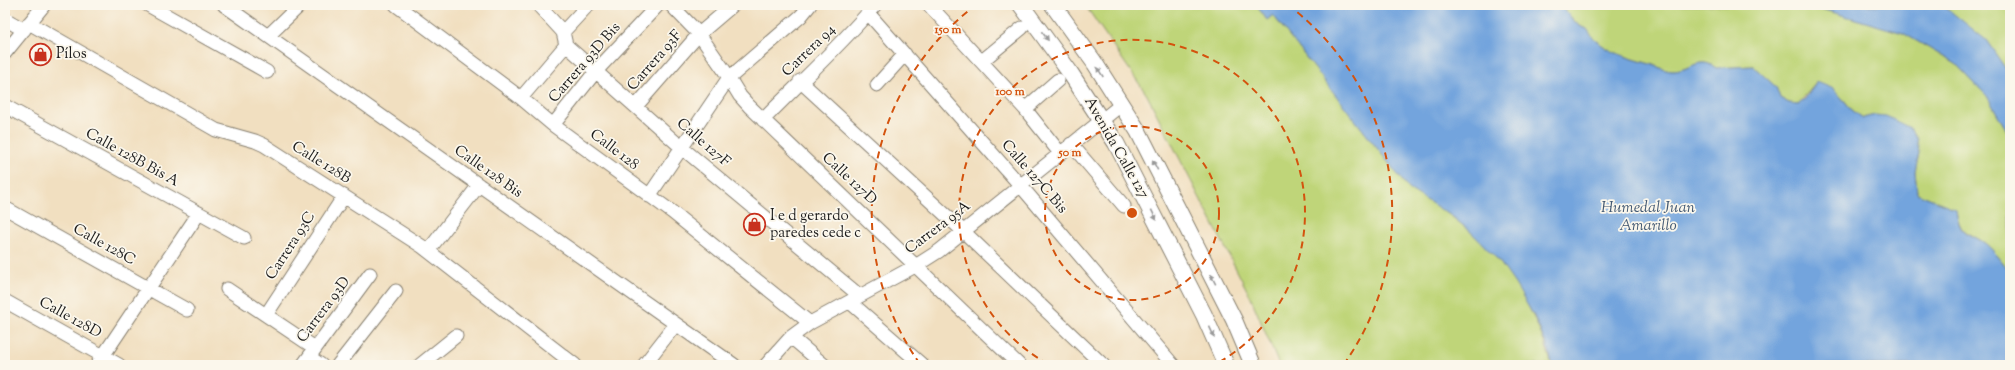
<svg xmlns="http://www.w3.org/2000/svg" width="2015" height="370" viewBox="0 0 2015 370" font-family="'Sorts Mill Goudy',serif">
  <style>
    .green { fill: #bfd579; stroke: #6e784a }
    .water { fill: #73a4dd; stroke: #48607c }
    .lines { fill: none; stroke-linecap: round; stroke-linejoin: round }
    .minor-casing { stroke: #867e6e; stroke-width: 15 }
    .major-casing { stroke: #867e6e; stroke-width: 18 }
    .minor { stroke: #fff; stroke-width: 13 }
    .major { stroke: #fff; stroke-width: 16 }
    .oneway { fill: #999 }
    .ring { fill: none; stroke: #d4530e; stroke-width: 2; stroke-dasharray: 7 5 }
    .labels { text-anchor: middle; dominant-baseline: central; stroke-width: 3.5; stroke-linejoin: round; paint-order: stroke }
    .street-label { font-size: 15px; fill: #1c1c1c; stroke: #fbf7ec }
    .poi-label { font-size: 15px; fill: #1c1c1c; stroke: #fbf7ec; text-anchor: start }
    .water-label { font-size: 16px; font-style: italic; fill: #435973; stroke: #fbf7ec }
    .centre { fill: #d4530e; stroke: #fbf7ec; stroke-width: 2 }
    .ring-label { font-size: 12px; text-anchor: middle; font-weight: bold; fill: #d4530e; stroke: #fbf7ec; stroke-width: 3.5; stroke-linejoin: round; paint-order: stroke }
  </style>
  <rect width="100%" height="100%" fill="#fbf7ec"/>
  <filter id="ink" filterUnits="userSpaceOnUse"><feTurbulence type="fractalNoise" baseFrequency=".025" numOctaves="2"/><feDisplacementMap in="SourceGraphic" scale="8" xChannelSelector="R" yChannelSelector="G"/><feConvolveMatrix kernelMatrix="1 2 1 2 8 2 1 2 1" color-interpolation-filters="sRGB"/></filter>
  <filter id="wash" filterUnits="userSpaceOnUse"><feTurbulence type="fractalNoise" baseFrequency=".012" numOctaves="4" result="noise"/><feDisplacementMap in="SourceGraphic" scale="16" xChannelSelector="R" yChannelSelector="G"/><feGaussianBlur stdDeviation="0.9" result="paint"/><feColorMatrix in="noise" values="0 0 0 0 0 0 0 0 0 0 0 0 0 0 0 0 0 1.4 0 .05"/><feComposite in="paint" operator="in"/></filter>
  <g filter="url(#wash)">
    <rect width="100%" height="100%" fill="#f1dfc0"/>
    <path class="green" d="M 1085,5 L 1256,5 L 1267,20 L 1273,15 L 1409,189 C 1486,233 1525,280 1552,365 L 1279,365 L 1251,298 L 1147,95 Z
      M 1563,5 L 1808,5 L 1903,33 L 1956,64 L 1987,96 L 2010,136 L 2010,273 C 2006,265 1993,250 1986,244 C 1967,229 1961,239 1956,209 L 1917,193 L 1915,171 L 1919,153 L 1875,115 L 1863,118 L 1852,110 L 1844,100 L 1817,82 L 1798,104 L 1789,103 L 1780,98 L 1776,87 L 1753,66 L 1716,68 C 1700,55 1689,71 1673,71 C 1664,71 1658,66 1650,64 C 1627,57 1600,51 1587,29 C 1579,28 1566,13 1563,5 Z
      M 1940,5 L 2010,5 L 2010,75 L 1986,40 Z"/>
    <path class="water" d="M 1256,5 L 1563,5 C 1566,13 1578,28 1587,29 C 1600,51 1626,57 1650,64 C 1658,66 1664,71 1673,71 C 1690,71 1699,55 1716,68 L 1753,66 L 1776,87 L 1780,98 L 1789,103 L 1798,104 L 1804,100 L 1817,82 L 1834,89 L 1852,110 L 1863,118 L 1875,115 L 1886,116 L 1910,128 L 1917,139 L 1919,153 L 1915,172 L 1917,193 L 1956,209 C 1960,239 1967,230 1986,244 C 1993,250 2006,265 2010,273 L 2010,365 L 1552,365 L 1549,351 L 1534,316 L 1515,284 L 1499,261 L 1471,232 L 1453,217 L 1409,189 L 1273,15 L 1267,20 Z
      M 1808,5 L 1940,5 L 1949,10 L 1986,40 L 2010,75 L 2010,136 L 1987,96 L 1956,64 L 1903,33 Z"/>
  </g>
  <g filter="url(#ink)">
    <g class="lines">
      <defs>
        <path id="minor" d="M 148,5 L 267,72
          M 224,5 L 734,365
          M 396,5 L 521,98 L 553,125 L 672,212 L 810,323
          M 538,5 L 563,32 L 566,45 L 681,147 L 860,296
          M 671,5 L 699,34 L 724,70 L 740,96 L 749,106 L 1019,365
          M 929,5 L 1025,109 L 1060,153
          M 868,13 L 1020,185 L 1173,365
          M 5,19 L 24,30
          M 29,23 L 216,130 L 255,141 L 264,145 L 423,247 L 575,365
          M 563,32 L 588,5
          M 268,36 L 300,5
          M 5,53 L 44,5
          M 982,61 L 1022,28
          M 800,81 L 963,231 L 1103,365
          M 877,85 L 905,54
          M 521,98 L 566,45
          M 637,105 L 699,34 L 733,5
          M 5,106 L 244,238
          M 1025,109 L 1058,80
          M 763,120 C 801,81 840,46 875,5
          M 553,125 L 596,71 L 658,5
          M 1071,144 L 1124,206
          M 649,196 L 728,79 L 801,16 L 810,5
          M 5,208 L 187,310
          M 428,251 L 479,185
          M 227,289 L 315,348
          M 5,301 L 119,365
          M 850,302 L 922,365
          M 266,315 L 344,196
          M 791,337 L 824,365
          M 309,357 L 321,365
          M 97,365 L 199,213
          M 303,365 L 370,274
          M 338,365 L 396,291
          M 420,365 L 456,336
          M 644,365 L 676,324
          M 766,365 L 791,337 L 810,323 L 917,265 L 939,251 L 1122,104"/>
        <path id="major" d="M 1021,5 L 1069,71 L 1116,143 L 1204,315 L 1226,365
          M 1053,5 L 1094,62 L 1138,131 L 1234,320 L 1253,365"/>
      </defs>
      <use href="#minor" class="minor-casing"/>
      <use href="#major" class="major-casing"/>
      <use href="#minor" class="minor"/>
      <use href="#major" class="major"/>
    </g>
    <defs><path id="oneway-solid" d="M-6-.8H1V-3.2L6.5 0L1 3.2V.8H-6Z"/></defs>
    <g class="oneway">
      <use href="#oneway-solid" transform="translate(1045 36) rotate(53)"/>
      <use href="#oneway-solid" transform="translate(1100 72) rotate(-123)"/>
      <use href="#oneway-solid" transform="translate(1155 165) rotate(-117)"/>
      <use href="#oneway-solid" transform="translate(1154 215) rotate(64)"/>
      <use href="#oneway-solid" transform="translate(1213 279) rotate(-117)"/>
      <use href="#oneway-solid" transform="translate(1212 332) rotate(65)"/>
    </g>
  </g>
  <g class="ring">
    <circle cx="1132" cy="213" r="87"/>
    <path d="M1048 364A173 173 0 1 1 1216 364"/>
    <path d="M920 364A260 260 0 0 1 976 5M1288 5A260 260 0 0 1 1344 364"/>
  </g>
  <defs>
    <symbol id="shop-ring" viewBox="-11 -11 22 22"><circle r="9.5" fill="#fbf7ec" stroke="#c8321e" stroke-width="1.5"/><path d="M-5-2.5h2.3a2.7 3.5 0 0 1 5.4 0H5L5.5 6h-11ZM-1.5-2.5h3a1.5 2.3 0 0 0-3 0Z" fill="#c8321e"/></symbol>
  </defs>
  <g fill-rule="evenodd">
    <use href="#shop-ring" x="28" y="42" width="25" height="25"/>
    <use href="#shop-ring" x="742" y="212" width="25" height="25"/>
  </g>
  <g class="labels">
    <g class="street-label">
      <text transform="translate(809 51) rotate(-44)">Carrera 94</text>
      <text transform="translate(655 61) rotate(-49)">Carrera 93F</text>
      <text transform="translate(585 63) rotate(-49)">Carrera 93D Bis</text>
      <text transform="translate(703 143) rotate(41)">Calle 127F</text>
      <text transform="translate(1116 148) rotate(60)">Avenida Calle 127</text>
      <text transform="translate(614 150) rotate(37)">Calle 128</text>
      <text transform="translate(132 158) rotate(29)">Calle 128B Bis A</text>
      <text transform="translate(321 163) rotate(32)">Calle 128B</text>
      <text transform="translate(488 172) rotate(35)">Calle 128 Bis</text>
      <text transform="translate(1034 177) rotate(49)">Calle 127C Bis</text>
      <text transform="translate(849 179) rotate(43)">Calle 127D</text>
      <text transform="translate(938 228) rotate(-37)">Carrera 95A</text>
      <text transform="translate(104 245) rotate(29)">Calle 128C</text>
      <text transform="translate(291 246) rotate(-57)">Carrera 93C</text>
      <text transform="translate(324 310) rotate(-53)">Carrera 93D</text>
      <text transform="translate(70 318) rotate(29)">Calle 128D</text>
    </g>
    <g class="poi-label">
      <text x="56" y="54">Pílos</text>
      <text x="770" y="216">I e d gerardo<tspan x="770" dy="17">paredes cede c</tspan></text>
    </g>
    <g class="water-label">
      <text x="1648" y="208">Humedal Juan<tspan x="1648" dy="18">Amarillo</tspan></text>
    </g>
  </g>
  <circle cx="1132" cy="213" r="6" class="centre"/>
  <g class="ring-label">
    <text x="948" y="33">150 m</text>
    <text x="1010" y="95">100 m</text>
    <text x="1070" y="156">50 m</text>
  </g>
  <rect width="2015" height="370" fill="none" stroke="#fbf7ec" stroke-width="20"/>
</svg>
